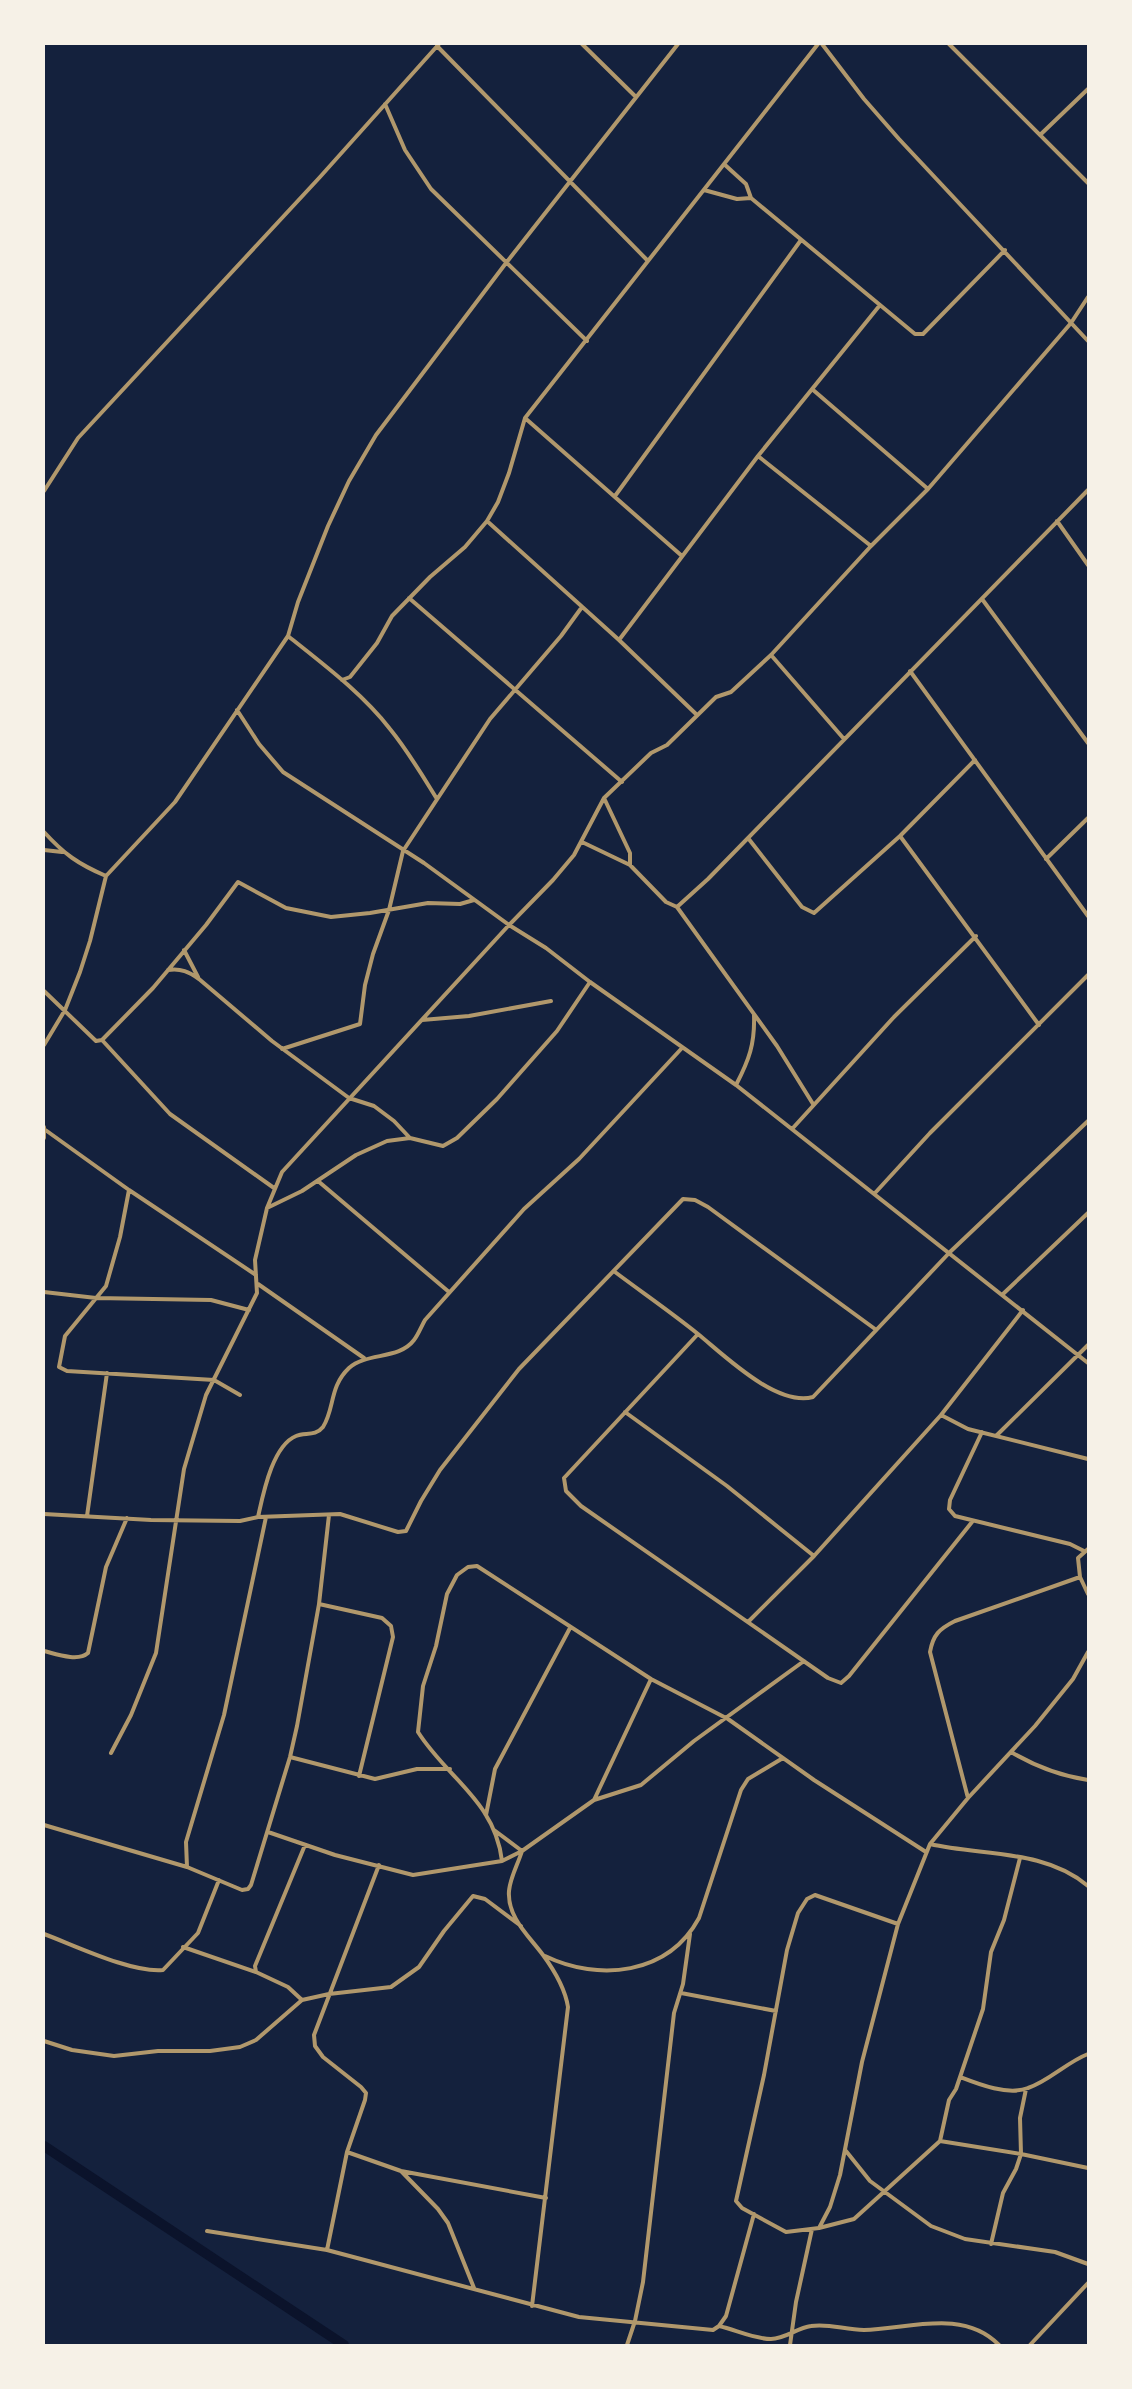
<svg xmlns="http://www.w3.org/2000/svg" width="1132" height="2389" viewBox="0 0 1132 2389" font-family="'IBM Plex Sans',sans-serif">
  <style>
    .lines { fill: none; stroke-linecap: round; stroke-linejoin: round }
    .canal { stroke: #0b132b; stroke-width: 10 }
    .minor { stroke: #b1986c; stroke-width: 4 }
  </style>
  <rect width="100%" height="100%" fill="#14213d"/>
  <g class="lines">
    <path class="canal" d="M 44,2146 L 344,2345"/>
    <path class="minor" d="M 582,44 L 636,97
      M 822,44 L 864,99 L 899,139 L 1088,341
      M 949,44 L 1088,183
      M 437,46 L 648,261
      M 385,104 L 405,150 L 431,189 L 587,341
      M 1040,135 L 1088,89
      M 724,164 L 746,184 L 751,198 L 915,334 L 923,334 L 1005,250
      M 704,190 L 737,199 L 751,198
      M 812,389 L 928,489
      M 525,418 L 682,556
      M 758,456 L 871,546
      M 44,491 L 78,438 L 320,177 L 439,44
      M 615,496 L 801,240
      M 487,521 L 619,640 L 696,714
      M 1057,521 L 1088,565
      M 409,598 L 622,782
      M 982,599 L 1088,743
      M 288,636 C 323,664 362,693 390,729 C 408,751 422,775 437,799
      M 619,640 L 758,456 L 880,305
      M 771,655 L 844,739
      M 910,671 L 1088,916
      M 342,680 L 350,677 L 377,643 L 392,616 L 430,577 L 465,547 L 487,521 L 498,502 L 509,473 L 525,418 L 818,44
      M 237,710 L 259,744 L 283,772 L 424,863 L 509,925 L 546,948 L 590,982 L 736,1085 L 1088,1363
      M 604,798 L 630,853 L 630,865
      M 44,832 C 64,854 78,864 106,876
      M 900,836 L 1039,1025
      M 748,838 L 802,907 L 814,913 L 900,836 L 975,760
      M 582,842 L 630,865 L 666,902 L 677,907 L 708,879 L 1088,490
      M 44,850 L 62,852
      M 1046,859 L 1088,818
      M 677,907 L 777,1046 L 813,1104
      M 184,950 L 198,977
      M 168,970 C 181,968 189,972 199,979 L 272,1041 L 349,1098 L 374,1106 L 394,1121 L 410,1138
      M 44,991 L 96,1041 L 102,1040 L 153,988 L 206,925 L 238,882 L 286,908 L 331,917 L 370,913 L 428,903 L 460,904 L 474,900
      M 422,1020 L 469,1016 L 551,1001
      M 102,1040 L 170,1114 L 274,1188
      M 44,1045 L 65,1010 L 80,972 L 90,941 L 106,876 L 175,802 L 288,636 L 298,602 L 328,526 L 349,481 L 376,435 L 506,263 L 678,44
      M 282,1049 L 360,1024 L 365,985 L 373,954 L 389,910 L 403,851 L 490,719 L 561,636 L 582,607
      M 736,1085 C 749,1060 755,1044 754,1015
      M 44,1129 L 129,1190 L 256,1275
      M 792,1129 L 894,1017 L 976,936
      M 44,1138 L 44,1127
      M 318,1181 L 449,1292
      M 129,1190 L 120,1237 L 106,1286 L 65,1336 L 59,1367 L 67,1371 L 214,1380 L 240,1395
      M 875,1193 L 930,1133 L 1088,975
      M 267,1208 L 302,1191 L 356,1155 L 387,1141 L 410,1138 L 443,1146 L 457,1138 L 497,1099 L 557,1031 L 590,982
      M 615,1272 C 643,1293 672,1313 698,1334 C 725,1356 777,1407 813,1397 L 950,1252 L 1088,1121
      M 258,1284 L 364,1358
      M 44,1292 L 96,1298 L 211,1300 L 249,1310
      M 1003,1294 L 1088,1213
      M 1023,1310 L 941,1415 L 968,1429 L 1088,1459
      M 698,1334 L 564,1478 L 566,1491 L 581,1506 L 828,1678 L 841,1683 L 849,1676 L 972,1522
      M 625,1412 L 727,1486 L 814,1556
      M 982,1432 L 950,1500 L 949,1509 L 955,1516 L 1070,1544 L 1084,1551
      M 996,1436 L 1088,1345
      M 44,1514 L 151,1520 L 240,1521 L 258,1517 L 340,1514 L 398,1532 L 406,1531 L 421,1501 L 440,1470 L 519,1369 L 683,1199 L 695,1200 L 708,1207 L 875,1329
      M 87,1516 L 107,1373
      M 258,1517 C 263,1495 272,1446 296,1436 C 305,1432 315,1437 323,1427 C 335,1408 329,1387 349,1368 C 367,1352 399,1360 414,1340 C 418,1335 421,1327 425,1320 L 524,1209 L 579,1159 L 682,1048
      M 266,1517 L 224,1715 L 186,1842 L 187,1867 L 242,1890 L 248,1889 L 251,1885 L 290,1757 L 297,1726 L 319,1604 L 329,1515
      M 1088,1549 L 1078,1558 L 1080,1577 L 1088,1594
      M 319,1604 L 382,1618 L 391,1626 L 393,1637 L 359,1776
      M 748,1622 L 814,1556 L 941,1415
      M 44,1651 C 56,1654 78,1662 88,1653 L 106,1567 L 127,1518
      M 1011,1752 C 1035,1766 1061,1776 1088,1780
      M 111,1753 L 131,1715 L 156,1653 L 184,1469 L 206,1395 L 257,1293 L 255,1260 L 267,1208 L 282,1172 L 509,925 L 553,880 L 574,855 L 604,798 L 651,753 L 667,745 L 716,697 L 731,692 L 771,655 L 871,546 L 928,489 L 1071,323 L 1088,297
      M 290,1757 L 375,1779 L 417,1769 L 450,1769
      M 968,1798 L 930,1652 C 933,1635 939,1629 955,1621 L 1080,1577
      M 594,1800 L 651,1679
      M 486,1815 L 495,1769 L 570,1628
      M 44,1825 L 187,1867
      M 494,1830 L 522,1851
      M 268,1832 L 335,1855 L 413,1875 L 502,1861 L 522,1851 L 594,1800 L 641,1785 L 694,1741 L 804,1661
      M 930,1844 C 982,1856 1045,1849 1088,1886
      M 522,1851 C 518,1864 510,1878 509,1891 C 507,1917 529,1936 543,1955 C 554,1970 565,1988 568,2007 L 532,2306
      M 502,1861 C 495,1801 447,1778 418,1732 L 423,1686 L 436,1646 L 447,1594 L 457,1575 L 468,1567 L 477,1566 L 651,1679 L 728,1719 L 814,1780 L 926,1852
      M 898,1924 L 815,1895 L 807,1899 L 798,1913 L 787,1950 L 764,2075 L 736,2201 L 742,2208 L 786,2232 L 819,2228 L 854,2219 L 940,2141 L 949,2100 L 956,2089 L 983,2009 L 991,1952 L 1004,1920 L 1020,1858
      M 44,1934 C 74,1945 131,1973 163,1970 L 198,1933 L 219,1880
      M 183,1947 L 256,1972
      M 545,1956 C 599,1982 668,1975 699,1918 L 741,1790 L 748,1779 L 783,1758
      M 681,1993 L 776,2011
      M 302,2000 L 288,1987 L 256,1972 L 255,1966 L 305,1845
      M 44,2041 L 72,2050 L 114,2056 L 158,2051 L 210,2051 L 240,2047 L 256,2040 L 302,2000 L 329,1994 L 391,1987 L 419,1967 L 444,1931 L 473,1896 L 485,1899 L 521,1926
      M 960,2077 C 978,2084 1008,2096 1028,2088 C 1049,2081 1067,2062 1088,2054
      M 940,2141 L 1021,2154 L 1088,2168
      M 846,2151 L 870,2181 L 931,2226 L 965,2239 L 1055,2252 L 1088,2264
      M 347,2152 L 401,2171 L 546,2198
      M 401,2171 L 438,2209 L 448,2223 L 474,2288
      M 819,2228 L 830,2207 L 840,2175 L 862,2062 L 898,1924 L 930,1844 L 968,1798 L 1035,1726 L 1073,1679 L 1088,1652
      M 207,2231 L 327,2250 L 579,2317 L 713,2330 L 719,2326 L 726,2316 L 754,2214
      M 991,2244 L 1003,2193 L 1016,2169 L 1021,2154 L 1020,2118 L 1026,2089
      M 327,2250 L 347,2152 L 365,2100 L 366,2093 L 361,2087 L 323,2057 L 315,2046 L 314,2035 L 379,1865
      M 719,2326 C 736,2330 754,2339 771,2339 C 785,2339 797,2328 811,2326 C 829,2323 845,2330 864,2330 C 908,2329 963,2308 999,2345
      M 627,2345 L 635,2321 L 643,2282 L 674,2013 L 683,1984 L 690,1934
      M 790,2345 L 796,2302 L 812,2229
      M 1030,2345 L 1088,2283"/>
  </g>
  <rect width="1132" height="2389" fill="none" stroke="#f6f1e7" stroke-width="90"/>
</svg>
